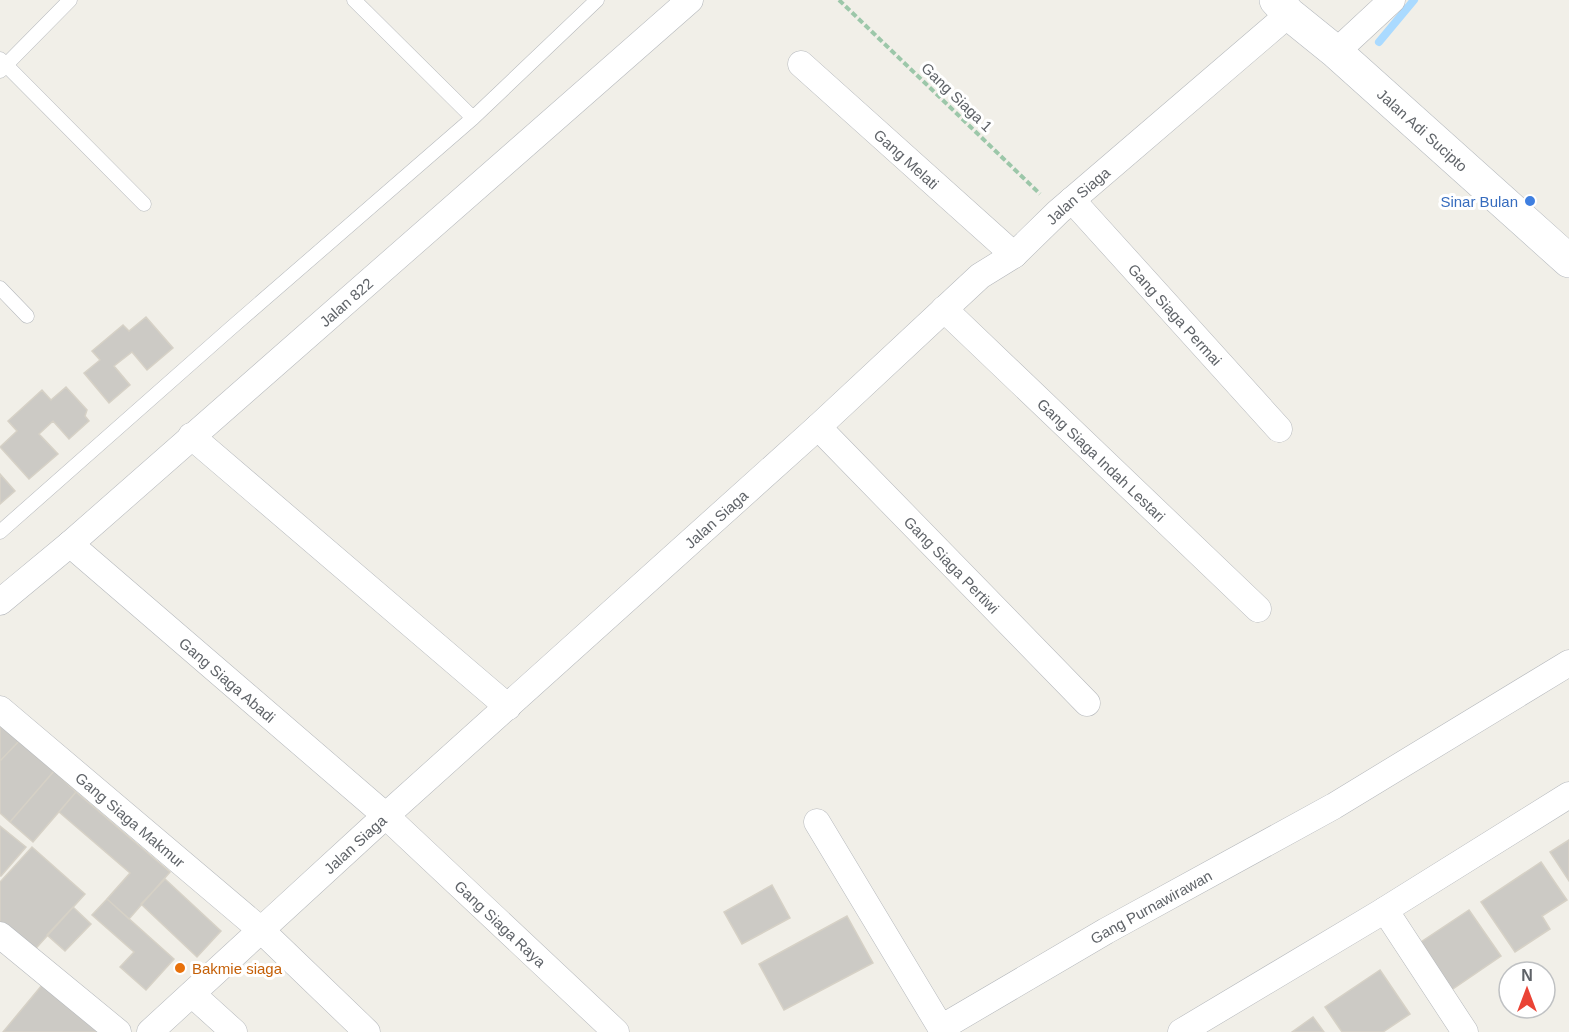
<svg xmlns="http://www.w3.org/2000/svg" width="1569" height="1032" viewBox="0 0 1569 1032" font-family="Arial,sans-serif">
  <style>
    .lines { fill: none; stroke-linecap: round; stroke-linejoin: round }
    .stream { stroke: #aadaff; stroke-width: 8 }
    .building { fill: #cccac5; stroke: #d6d1c6; stroke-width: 1.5 }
    .lane-casing { stroke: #b5b8bc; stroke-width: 15 }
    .street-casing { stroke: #b5b8bc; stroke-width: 27 }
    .secondary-casing { stroke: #b6babf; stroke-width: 34 }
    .path { stroke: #9cc7a9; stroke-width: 4; stroke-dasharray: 6 3; stroke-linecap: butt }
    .lane { stroke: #fff; stroke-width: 14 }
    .street { stroke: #fff; stroke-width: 26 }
    .secondary { stroke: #fff; stroke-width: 33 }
    .shop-dot { fill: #3f7fe0; stroke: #fff; stroke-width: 2 }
    .food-dot { fill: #e8710a; stroke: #fff; stroke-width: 2 }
    .labels { text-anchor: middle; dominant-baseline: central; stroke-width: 6; stroke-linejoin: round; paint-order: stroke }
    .street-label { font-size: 15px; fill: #5f6368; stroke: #fff }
    .shop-label { font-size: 15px; fill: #366cbe; stroke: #fff; text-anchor: end }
    .food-label { font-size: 15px; fill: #c56008; stroke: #fff; text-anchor: start }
  </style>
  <rect width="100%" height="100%" fill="#f1efe8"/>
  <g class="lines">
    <path class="stream" d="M 1379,42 L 1414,0"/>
  </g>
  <path class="building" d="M 146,317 L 173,348 L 147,370 L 132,352 L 114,366 L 130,385 L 109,403 L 84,373 L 100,360 L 92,351 L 123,325 L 129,331 Z
    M 66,387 L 87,410 L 85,416 L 89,421 L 69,439 L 53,421 L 39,434 L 58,454 L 29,479 L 0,447 L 17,431 L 8,421 L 42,390 L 51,400 Z
    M 0,474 L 15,491 L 0,504 Z
    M 0,726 L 19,741 L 0,761 Z
    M 19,741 L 54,771 L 10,822 L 0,813 L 0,761 Z
    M 54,771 L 76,792 L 33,842 L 10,822 Z
    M 76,792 L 170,872 L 129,919 L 107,899 L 130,873 L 59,812 Z
    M 0,826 L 26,847 L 1,876 L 0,876 Z
    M 1569,840 L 1569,881 L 1550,852 Z
    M 32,847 L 85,894 L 29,956 L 0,930 L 0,882 Z
    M 1541,862 L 1567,900 L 1542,916 L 1550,929 L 1515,952 L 1481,902 Z
    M 165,879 L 221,931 L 197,957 L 141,904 Z
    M 772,885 L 790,918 L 742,944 L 724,912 Z
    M 107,899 L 174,959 L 146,990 L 120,967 L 134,952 L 92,915 Z
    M 73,907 L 91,924 L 65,951 L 47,935 Z
    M 1469,910 L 1501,956 L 1447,993 L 1415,946 Z
    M 847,916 L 873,963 L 784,1010 L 759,964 Z
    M 1380,970 L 1410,1014 L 1383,1032 L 1342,1032 L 1325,1007 Z
    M 47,979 L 108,1032 L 3,1032 Z
    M 1313,1017 L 1324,1032 L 1292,1032 Z"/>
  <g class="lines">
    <defs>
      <path id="lane" d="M 354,0 L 473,118
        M 0,59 L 144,204
        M 0,71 L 70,0
        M 0,288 L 27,316
        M 0,532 L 231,328 L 473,118 L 597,0"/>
      <g id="street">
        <path d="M 1336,52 L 1392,0"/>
        <path id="s1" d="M 801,64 L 1014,255"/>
        <path id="s2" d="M 1072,200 L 1279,429"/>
        <path id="s3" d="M 944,309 L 1258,609"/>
        <path id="s4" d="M 818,427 L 1087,703"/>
        <path d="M 191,436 L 508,707"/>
        <path id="s5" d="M 70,544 L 386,816 L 616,1032"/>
        <path id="s6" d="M 0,602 L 70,544 L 690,0"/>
        <path id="s7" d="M 0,709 L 261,930 L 367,1032"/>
        <path id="s8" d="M 817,822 L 941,1028 L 1106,931 L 1334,806 L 1569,663"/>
        <path d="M 1385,910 L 1465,1032"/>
        <path d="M 0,935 L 118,1032"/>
        <path d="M 192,994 L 234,1032"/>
        <path id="s9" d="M 150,1032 L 371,829 L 818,427 L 980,276 L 1014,255 L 1058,212 L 1289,14"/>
        <path d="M 1181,1032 L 1380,913 L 1569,795"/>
      </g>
      <g id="secondary">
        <path id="s10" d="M 1276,0 L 1289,14 L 1336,52 L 1569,261"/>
      </g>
    </defs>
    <use href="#lane" class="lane-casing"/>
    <use href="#street" class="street-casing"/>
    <use href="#secondary" class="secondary-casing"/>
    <path class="path" d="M 839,0 L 1040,194"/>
    <use href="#lane" class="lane"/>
    <use href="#street" class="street"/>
    <use href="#secondary" class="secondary"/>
  </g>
  <circle class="shop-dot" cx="1530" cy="201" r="6"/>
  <circle class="food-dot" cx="180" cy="968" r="6"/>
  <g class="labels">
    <g class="street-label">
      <text transform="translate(957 97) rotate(44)">Gang Siaga 1</text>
      <text stroke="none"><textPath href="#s10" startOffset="196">Jalan Adi Sucipto</textPath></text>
      <text stroke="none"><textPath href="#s1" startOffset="142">Gang Melati</textPath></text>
      <text stroke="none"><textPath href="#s9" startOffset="1250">Jalan Siaga</textPath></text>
      <text stroke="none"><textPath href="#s6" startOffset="458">Jalan 822</textPath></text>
      <text stroke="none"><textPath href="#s2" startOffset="154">Gang Siaga Permai</textPath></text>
      <text stroke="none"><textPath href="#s3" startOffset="218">Gang Siaga Indah Lestari</textPath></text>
      <text stroke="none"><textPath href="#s9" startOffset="764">Jalan Siaga</textPath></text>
      <text stroke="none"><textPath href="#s4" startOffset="192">Gang Siaga Pertiwi</textPath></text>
      <text stroke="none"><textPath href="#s5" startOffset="208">Gang Siaga Abadi</textPath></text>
      <text stroke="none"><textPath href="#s7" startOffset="171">Gang Siaga Makmur</textPath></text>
      <text stroke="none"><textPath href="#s9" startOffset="278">Jalan Siaga</textPath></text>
      <text stroke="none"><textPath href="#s8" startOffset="483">Gang Purnawirawan</textPath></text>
      <text stroke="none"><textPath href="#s5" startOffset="574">Gang Siaga Raya</textPath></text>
    </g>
    <g class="shop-label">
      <text x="1518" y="201">Sinar Bulan</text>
    </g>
    <g class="food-label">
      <text x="192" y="968">Bakmie siaga</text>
    </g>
  </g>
  <g transform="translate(1527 990)"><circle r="28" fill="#ffffff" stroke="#bfc1c3" stroke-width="1.5"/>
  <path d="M0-4.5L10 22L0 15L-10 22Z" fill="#ea4335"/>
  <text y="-9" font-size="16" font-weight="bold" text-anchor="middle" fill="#5f6368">N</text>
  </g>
</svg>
